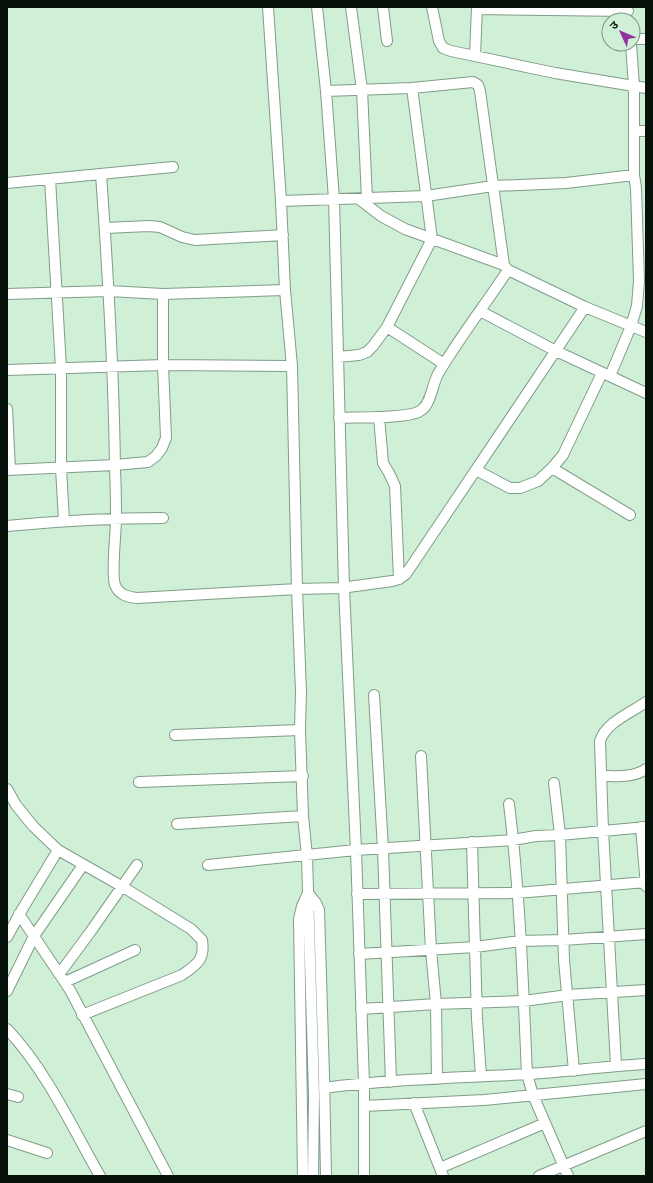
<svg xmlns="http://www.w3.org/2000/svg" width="653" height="1183" viewBox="0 0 653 1183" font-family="Bitter,'Noto Sans Devanagari',serif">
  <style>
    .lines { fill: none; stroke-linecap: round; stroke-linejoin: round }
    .minor-casing { stroke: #809d87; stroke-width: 12 }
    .minor { stroke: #fff; stroke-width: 10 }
  </style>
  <rect width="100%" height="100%" fill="#d0efd7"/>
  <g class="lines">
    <defs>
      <path id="minor" d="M 268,7 L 281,201 L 285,290 L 292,366 L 297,589 L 301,692 L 300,730 L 303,816 L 307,856 L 314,1095 L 313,1176
        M 317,7 L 326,91 L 334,199 L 344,588 L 356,850 L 364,1084 L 364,1176
        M 351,7 L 362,90 L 367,199
        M 383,7 L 387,41
        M 432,7 L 439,41 L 443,48 L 451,51 L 555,73 L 646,88
        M 477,9 L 628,11
        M 633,39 L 646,39
        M 475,56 L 477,7
        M 326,91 L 412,88 L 473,82 L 478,85 L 480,91 L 504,265 L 508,270 L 585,307 L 646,332
        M 634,131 L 646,131
        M 101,174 C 108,273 114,372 115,471 C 116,487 116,503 116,519 C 116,534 111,574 115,585 C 119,595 128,597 137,598 L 297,589 L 341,588 L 392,581 L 399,579 L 406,574 L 585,307
        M 50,179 L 61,368 L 61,468 L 64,521
        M 7,183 L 173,167
        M 359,199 L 381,216 L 405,229 L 504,265
        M 281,201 L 426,196 L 493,186 L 566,183 L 634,175
        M 105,228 L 149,226 L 160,227 L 182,237 L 195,240 L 283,235
        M 7,294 L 109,291 L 163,294 L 285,290
        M 480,311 L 556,351 L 646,393
        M 387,327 L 444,364
        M 338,357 L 359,355 L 367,352 L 373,346 L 387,327 L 432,239 L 412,88
        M 7,370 L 163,365 L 292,366
        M 610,376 L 631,326 L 637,306 L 639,281 L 636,188 L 634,175 L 634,86 L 631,44
        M 7,409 L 10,470
        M 379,417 L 383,463 L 389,473 L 395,486 L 399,579
        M 339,418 C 355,417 408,419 420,411 C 431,405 432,385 438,374 C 459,338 485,305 508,270
        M 552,468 L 630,515
        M 7,470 L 115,465 L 148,462 L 156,456 L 162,448 L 166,438 L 163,365 L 163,294
        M 476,470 L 510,488 L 520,488 L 538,481 L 552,468 L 563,455 L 602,373
        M 7,526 C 59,521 111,518 163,518
        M 374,695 L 383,849 L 391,1082
        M 175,735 L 300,730
        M 421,756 L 431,950 L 436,1004 L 437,1079
        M 601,776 C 616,776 633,778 646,769
        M 139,782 L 303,776
        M 554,783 L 560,835 L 564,960 L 574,1071
        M 7,789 L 16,805 L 33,826 L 58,850 L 123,887 L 191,929 L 202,940 C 205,959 198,964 182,975 L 82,1015
        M 509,804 C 520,893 523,984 527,1074 L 533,1095 L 568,1176
        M 177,824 L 303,816
        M 641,827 L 646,886
        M 472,842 L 477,1019 L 481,1076
        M 208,865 L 356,850 L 513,840 L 536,836 L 560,835 L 646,827
        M 357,894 L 517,893 L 646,882
        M 19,914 L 70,990 L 168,1176
        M 7,937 L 23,908 L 58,850
        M 359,954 L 475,947 L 520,941 L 564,940 L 646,934
        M 60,973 L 91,931 L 137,865
        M 65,982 L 135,950
        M 7,991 L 34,936 L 83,865
        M 361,1009 L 436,1004 L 524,1001 L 568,995 L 646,990
        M 7,1029 C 46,1070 72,1127 100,1176
        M 616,1065 L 603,830 L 600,741 C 606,722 631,713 646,702
        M 324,1088 C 392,1079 460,1078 528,1074 C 567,1072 606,1066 646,1064
        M 7,1094 L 18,1097
        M 414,1103 L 443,1176
        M 364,1106 L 484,1100 L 646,1084
        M 7,1140 L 47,1153
        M 440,1168 L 545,1123
        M 303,1176 L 299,919 L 302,906 L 308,893 L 316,903 L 319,910 L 324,1076 L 326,1176
        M 539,1176 L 646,1131"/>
    </defs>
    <use href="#minor" class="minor-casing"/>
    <use href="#minor" class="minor"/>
  </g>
  <rect width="653" height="1183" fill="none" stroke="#061109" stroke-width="16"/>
  <g transform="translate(621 32) rotate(314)"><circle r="19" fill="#d0efd7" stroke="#7f9685"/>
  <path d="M0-3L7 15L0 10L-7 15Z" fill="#93329a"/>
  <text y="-6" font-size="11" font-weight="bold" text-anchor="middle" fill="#061109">उ</text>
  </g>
</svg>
